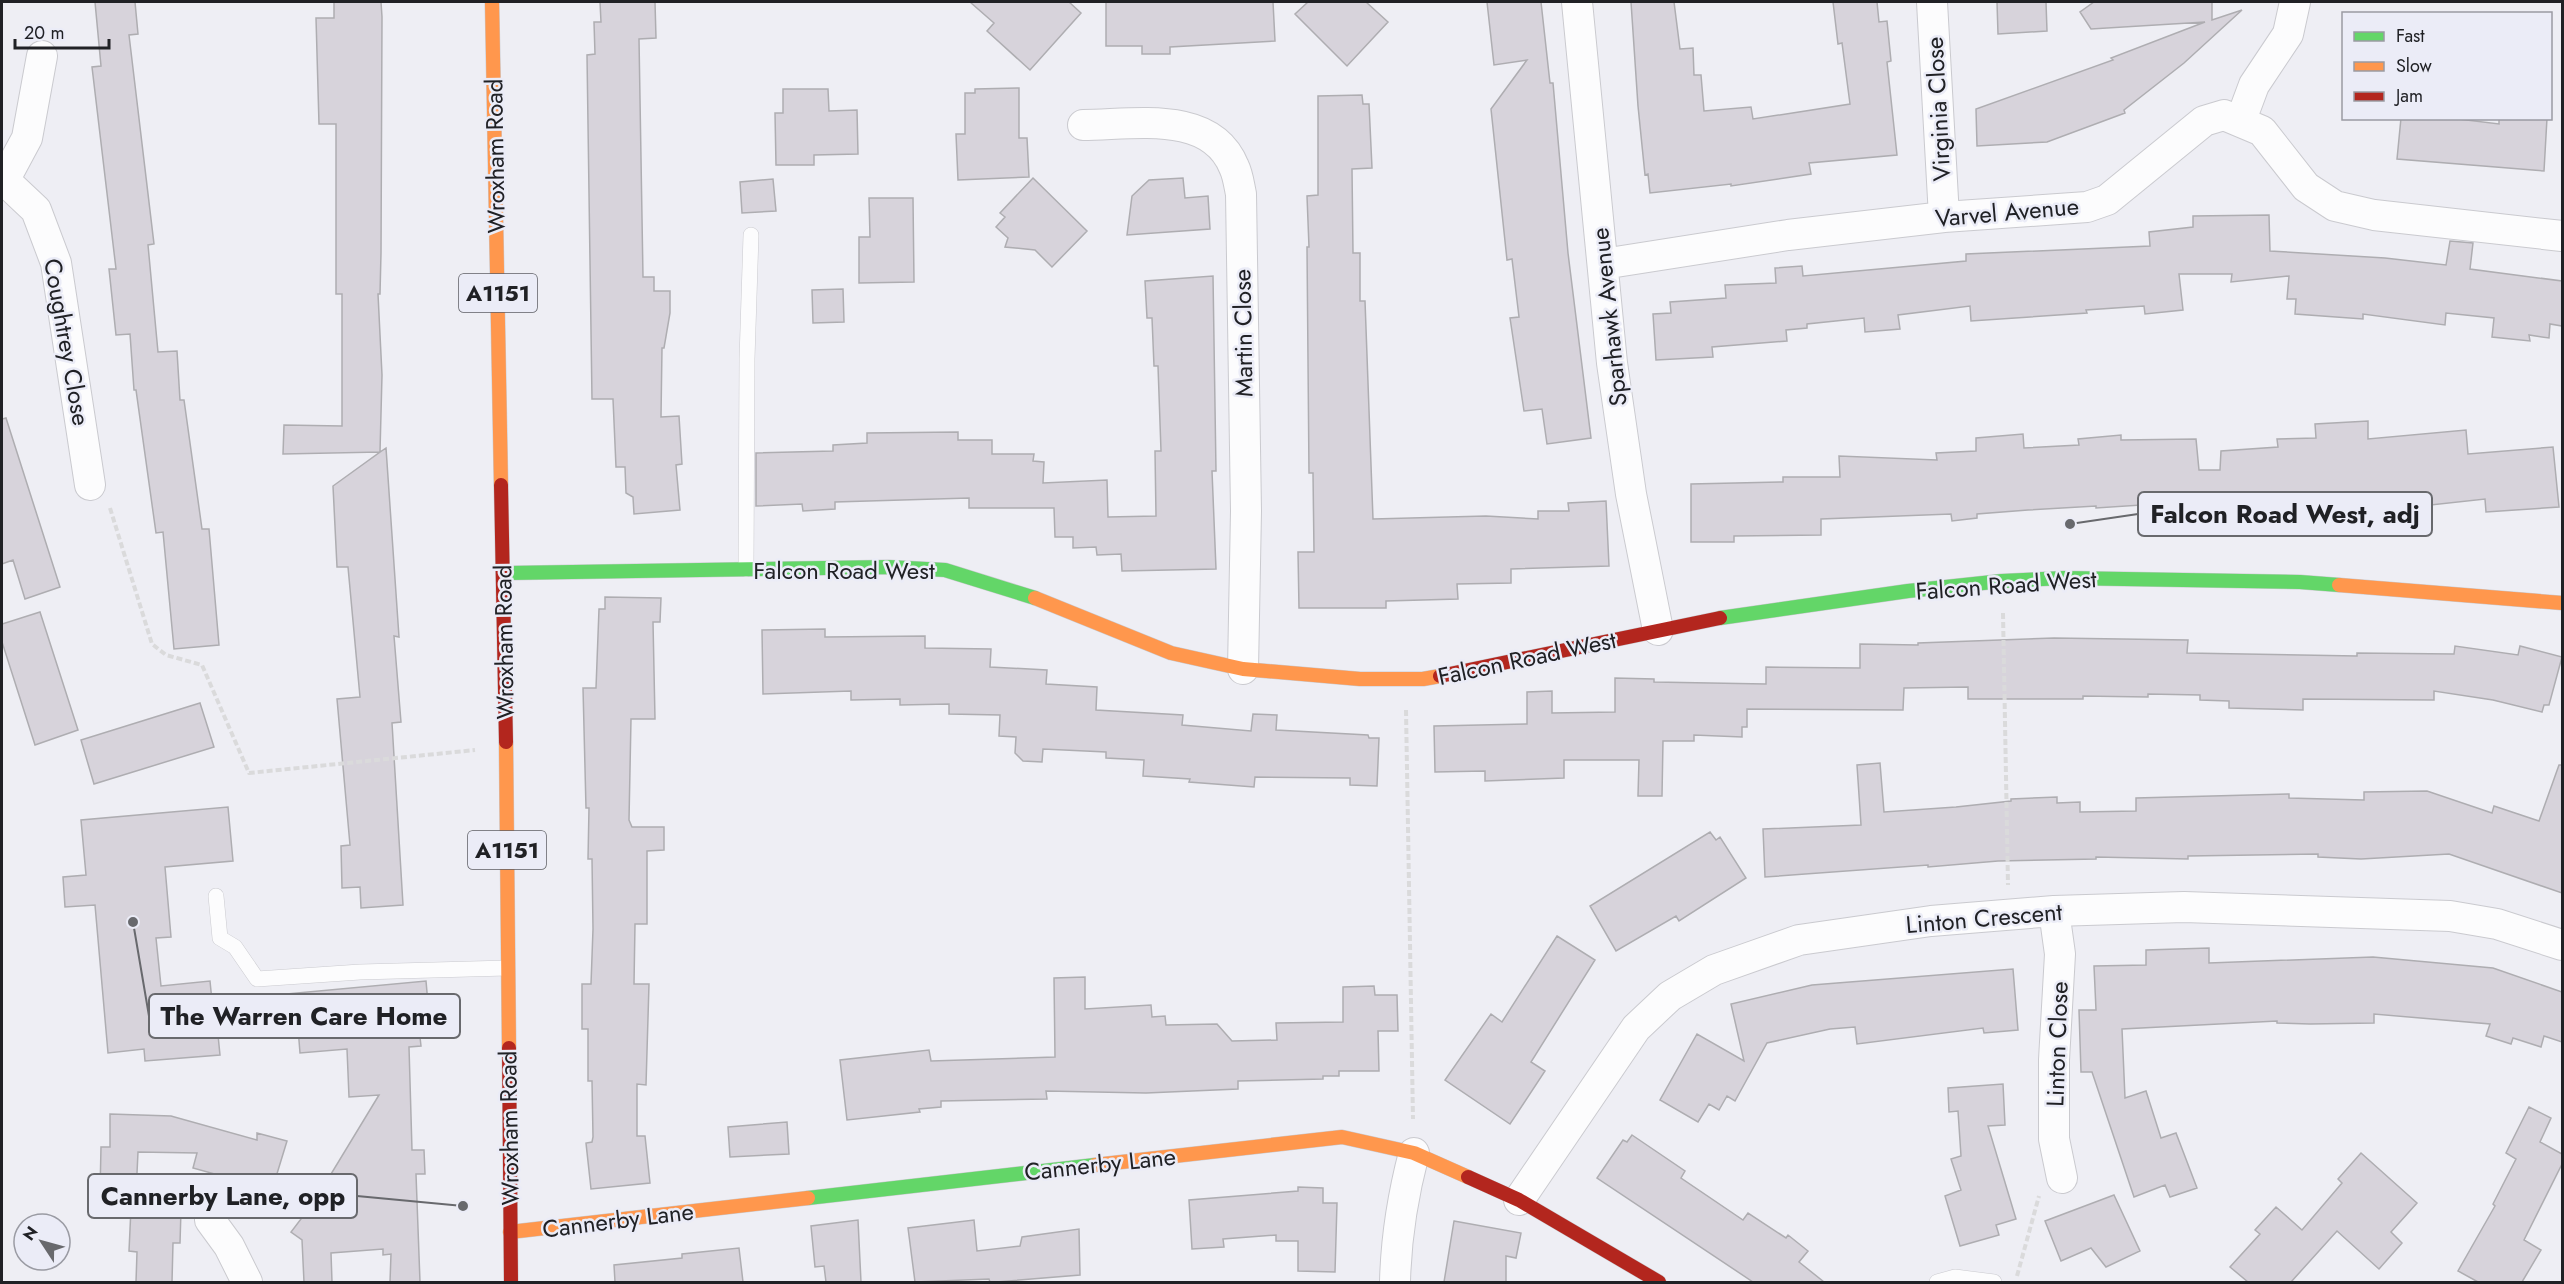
<svg xmlns="http://www.w3.org/2000/svg" width="2564" height="1284" viewBox="0 0 2564 1284" font-family="Jost,sans-serif">
  <style>
    .building { fill: #d7d3db; stroke: #aeadb1; stroke-width: 1.5 }
    .lines { fill: none; stroke-linecap: round; stroke-linejoin: round }
    .lane-casing { stroke: #cacacf; stroke-width: 16 }
    .street-casing { stroke: #cacacf; stroke-width: 32 }
    .fast-casing { stroke: #cacacf; stroke-width: 15 }
    .slow-casing { stroke: #cacacf; stroke-width: 15 }
    .jam-casing { stroke: #cacacf; stroke-width: 15 }
    .path { stroke: #dadadb; stroke-width: 4; stroke-dasharray: 6 3; stroke-linecap: butt }
    .lane { stroke: #fcfcfd; stroke-width: 15 }
    .street { stroke: #fcfcfd; stroke-width: 30 }
    .fast { stroke: #63d668; stroke-width: 14 }
    .slow { stroke: #ff974d; stroke-width: 14 }
    .jam { stroke: #b3261e; stroke-width: 14 }
    .labels { text-anchor: middle; dominant-baseline: central; stroke-width: 5; stroke-linejoin: round; paint-order: stroke }
    .shield { fill: #ebecf7; stroke: #5d5e64; stroke-width: 1.5 }
    .shield-label { font-size: 22px; font-weight: bold; fill: #202125 }
    .street-label { font-size: 24px; fill: #202125; stroke: #ebecf7 }
    .leader { fill: none; stroke: #68696d; stroke-width: 2 }
    .callout-dot { fill: #68696d; stroke: #ebecf7; stroke-width: 2 }
    .callout { fill: #ebecf7; stroke: #68696d; stroke-width: 2 }
    .callout-label { font-size: 26px; text-anchor: middle; font-weight: bold; fill: #202125 }
  </style>
  <rect width="100%" height="100%" fill="#eeeef4"/>
  <path class="building" d="M 95,2 L 135,2 L 138,34 L 129,35 L 154,244 L 148,245 L 158,352 L 177,351 L 180,400 L 184,400 L 202,529 L 209,529 L 219,645 L 174,649 L 163,532 L 156,533 L 136,390 L 134,390 L 130,334 L 116,335 L 109,269 L 116,269 L 92,67 L 101,66 Z
    M 334,2 L 381,2 L 382,17 L 381,253 L 380,294 L 378,294 L 382,375 L 380,452 L 386,448 L 399,637 L 394,636 L 401,722 L 392,723 L 403,905 L 361,908 L 360,887 L 342,888 L 341,846 L 350,845 L 337,699 L 360,697 L 348,567 L 337,567 L 333,486 L 380,452 L 283,454 L 284,425 L 342,426 L 342,294 L 336,294 L 336,124 L 319,124 L 316,18 L 334,18 Z
    M 600,2 L 655,2 L 656,38 L 639,39 L 643,277 L 654,277 L 654,291 L 670,291 L 670,313 L 664,348 L 662,348 L 661,417 L 679,416 L 682,464 L 676,465 L 680,510 L 634,514 L 633,497 L 626,493 L 625,467 L 616,467 L 613,399 L 592,399 L 587,55 L 595,54 L 594,22 L 601,22 Z
    M 970,2 L 1069,2 L 1081,13 L 1030,70 L 987,31 L 994,23 Z
    M 1106,2 L 1273,2 L 1275,41 L 1170,47 L 1170,54 L 1142,54 L 1142,46 L 1106,46 Z
    M 1308,2 L 1366,2 L 1388,22 L 1347,66 L 1295,14 Z
    M 1487,2 L 1541,2 L 1550,83 L 1553,83 L 1568,253 L 1591,438 L 1547,444 L 1542,409 L 1524,411 L 1510,318 L 1519,317 L 1512,259 L 1507,260 L 1491,109 L 1527,60 L 1494,65 Z
    M 1631,2 L 1674,2 L 1680,49 L 1693,48 L 1694,75 L 1701,75 L 1704,111 L 1751,107 L 1753,119 L 1850,104 L 1842,43 L 1838,44 L 1833,2 L 1877,2 L 1879,22 L 1887,21 L 1891,61 L 1887,62 L 1897,155 L 1809,163 L 1811,174 L 1731,186 L 1731,184 L 1650,193 L 1648,174 L 1645,175 L 1638,106 Z
    M 1997,2 L 2046,2 L 2047,31 L 1998,34 Z
    M 2094,2 L 2212,2 L 2212,20 L 2242,10 L 2184,63 L 2124,110 L 2125,113 L 2047,142 L 1977,146 L 1976,109 L 2113,60 L 2111,58 L 2205,22 L 2091,29 L 2080,12 Z
    M 1019,88 L 1019,138 L 1027,138 L 1029,177 L 958,180 L 956,134 L 965,134 L 965,93 L 975,93 L 975,89 Z
    M 783,89 L 828,89 L 829,111 L 857,110 L 858,154 L 814,155 L 814,165 L 776,165 L 775,113 L 783,113 Z
    M 1362,95 L 1363,104 L 1369,104 L 1372,168 L 1352,169 L 1353,253 L 1360,253 L 1360,301 L 1365,301 L 1373,519 L 1486,516 L 1538,519 L 1538,511 L 1569,511 L 1568,503 L 1606,501 L 1609,566 L 1511,569 L 1511,583 L 1457,584 L 1458,599 L 1386,601 L 1386,608 L 1299,608 L 1298,552 L 1314,552 L 1313,473 L 1309,473 L 1307,247 L 1309,247 L 1307,196 L 1318,195 L 1318,96 Z
    M 2401,118 L 2450,118 L 2499,124 L 2499,118 L 2547,118 L 2544,171 L 2397,159 Z
    M 1033,178 L 1087,231 L 1052,267 L 1035,250 L 1005,247 L 1008,238 L 996,227 L 1005,217 L 1000,213 Z
    M 1183,178 L 1185,198 L 1208,196 L 1210,229 L 1127,235 L 1132,196 L 1149,180 Z
    M 773,179 L 776,211 L 742,213 L 740,182 Z
    M 869,198 L 913,198 L 914,282 L 859,283 L 859,237 L 870,237 Z
    M 2269,215 L 2270,251 L 2385,258 L 2446,265 L 2450,241 L 2473,243 L 2470,269 L 2562,281 L 2562,326 L 2550,324 L 2549,338 L 2529,335 L 2530,341 L 2492,337 L 2494,318 L 2446,313 L 2445,325 L 2363,314 L 2363,319 L 2295,314 L 2296,299 L 2287,299 L 2289,276 L 2231,282 L 2232,274 L 2179,274 L 2183,310 L 2145,314 L 2144,306 L 2086,310 L 2087,313 L 1971,321 L 1970,306 L 1898,315 L 1900,329 L 1865,332 L 1864,318 L 1807,324 L 1807,328 L 1786,330 L 1787,341 L 1712,347 L 1713,357 L 1656,360 L 1653,314 L 1671,313 L 1670,302 L 1726,298 L 1725,285 L 1776,283 L 1775,268 L 1802,266 L 1803,276 L 1966,261 L 1966,254 L 2150,246 L 2149,232 L 2193,227 L 2193,216 Z
    M 1213,276 L 1216,471 L 1212,471 L 1216,569 L 1122,571 L 1121,554 L 1097,555 L 1096,547 L 1073,548 L 1073,537 L 1055,537 L 1054,508 L 969,508 L 969,498 L 835,502 L 835,509 L 803,511 L 802,504 L 756,506 L 756,453 L 833,451 L 833,445 L 867,443 L 867,433 L 958,432 L 958,440 L 992,440 L 992,454 L 1034,454 L 1033,461 L 1044,462 L 1043,483 L 1107,480 L 1108,517 L 1156,516 L 1155,451 L 1161,451 L 1158,366 L 1154,366 L 1152,318 L 1147,318 L 1145,281 Z
    M 843,289 L 844,322 L 813,323 L 812,290 Z
    M 6,418 L 60,587 L 25,599 L 13,560 L 2,564 L 2,419 Z
    M 2368,421 L 2368,439 L 2466,430 L 2468,454 L 2553,447 L 2559,507 L 2486,512 L 2485,499 L 2357,513 L 2357,525 L 2329,526 L 2328,509 L 2273,511 L 2274,522 L 2265,523 L 2266,528 L 2235,529 L 2233,499 L 2096,508 L 2096,506 L 2028,510 L 1977,514 L 1977,518 L 1952,521 L 1951,514 L 1821,519 L 1821,535 L 1734,536 L 1734,542 L 1691,542 L 1691,484 L 1783,482 L 1783,477 L 1840,477 L 1839,456 L 1937,460 L 1936,453 L 1976,451 L 1976,438 L 2023,434 L 2024,448 L 2079,445 L 2078,439 L 2121,435 L 2121,440 L 2196,439 L 2199,470 L 2220,470 L 2221,451 L 2278,447 L 2277,439 L 2316,438 L 2315,424 Z
    M 605,597 L 661,598 L 660,622 L 653,622 L 655,719 L 631,719 L 629,820 L 632,827 L 664,827 L 664,850 L 647,851 L 647,924 L 635,924 L 634,984 L 649,984 L 646,1085 L 637,1084 L 637,1136 L 645,1136 L 650,1183 L 591,1189 L 586,1143 L 592,1142 L 593,1137 L 592,1081 L 588,1081 L 588,1029 L 582,1029 L 582,984 L 591,984 L 593,929 L 592,859 L 588,859 L 589,808 L 586,808 L 583,688 L 596,688 L 599,609 L 605,609 Z
    M 40,612 L 78,730 L 35,745 L 2,642 L 2,624 Z
    M 825,629 L 825,637 L 925,636 L 925,648 L 991,649 L 990,667 L 1047,670 L 1046,684 L 1097,687 L 1096,710 L 1183,715 L 1182,725 L 1251,731 L 1253,714 L 1277,715 L 1276,730 L 1368,735 L 1369,738 L 1379,738 L 1377,786 L 1350,785 L 1350,778 L 1255,777 L 1254,787 L 1189,782 L 1190,779 L 1143,776 L 1144,760 L 1106,758 L 1106,752 L 1043,749 L 1042,762 L 1023,761 L 1015,753 L 1016,737 L 999,736 L 1000,715 L 949,714 L 949,704 L 900,705 L 900,699 L 851,700 L 851,691 L 763,694 L 762,630 Z
    M 2054,638 L 2188,640 L 2187,653 L 2357,656 L 2357,653 L 2454,654 L 2455,646 L 2518,655 L 2520,646 L 2562,657 L 2549,705 L 2544,705 L 2542,712 L 2493,700 L 2434,691 L 2434,700 L 2303,699 L 2303,710 L 2229,708 L 2229,701 L 2200,700 L 2200,695 L 2148,694 L 2148,697 L 2083,696 L 2083,699 L 1968,699 L 1968,687 L 1904,688 L 1903,710 L 1747,709 L 1747,727 L 1742,727 L 1742,737 L 1694,735 L 1694,741 L 1663,741 L 1662,796 L 1638,796 L 1639,760 L 1564,760 L 1564,778 L 1485,781 L 1485,771 L 1435,772 L 1434,726 L 1527,724 L 1527,692 L 1552,691 L 1552,713 L 1615,712 L 1615,678 L 1654,679 L 1654,682 L 1766,684 L 1766,667 L 1860,668 L 1860,644 L 1918,645 L 1918,643 Z
    M 200,703 L 214,747 L 94,784 L 81,740 Z
    M 1880,763 L 1884,812 L 1956,807 L 2011,801 L 2011,799 L 2057,797 L 2057,803 L 2080,802 L 2080,812 L 2136,811 L 2136,798 L 2289,794 L 2289,798 L 2364,800 L 2364,792 L 2427,791 L 2492,813 L 2494,806 L 2539,821 L 2559,765 L 2562,765 L 2562,893 L 2449,854 L 2361,859 L 2318,857 L 2318,854 L 2188,856 L 2188,859 L 2096,857 L 2096,859 L 1998,861 L 1928,867 L 1928,865 L 1765,877 L 1763,829 L 1861,825 L 1857,765 Z
    M 228,807 L 233,861 L 165,867 L 171,937 L 156,938 L 161,986 L 210,981 L 212,1001 L 426,981 L 430,1026 L 419,1028 L 421,1046 L 409,1047 L 412,1150 L 424,1150 L 425,1174 L 416,1174 L 420,1282 L 390,1282 L 391,1254 L 383,1255 L 383,1249 L 331,1253 L 332,1282 L 304,1282 L 302,1240 L 291,1232 L 304,1215 L 334,1216 L 335,1208 L 314,1202 L 379,1095 L 349,1097 L 347,1049 L 300,1053 L 298,1028 L 218,1035 L 220,1055 L 145,1061 L 144,1049 L 108,1053 L 95,905 L 65,907 L 63,877 L 86,875 L 81,820 Z
    M 1710,832 L 1716,840 L 1720,837 L 1746,878 L 1679,921 L 1676,916 L 1616,951 L 1590,906 Z
    M 1557,936 L 1595,960 L 1531,1062 L 1545,1071 L 1510,1124 L 1445,1080 L 1491,1014 L 1502,1022 Z
    M 2209,948 L 2209,963 L 2373,957 L 2493,968 L 2562,992 L 2562,1042 L 2544,1036 L 2541,1047 L 2513,1038 L 2511,1044 L 2486,1036 L 2490,1024 L 2374,1014 L 2374,1023 L 2310,1024 L 2277,1023 L 2277,1021 L 2122,1029 L 2125,1098 L 2146,1091 L 2161,1138 L 2176,1133 L 2197,1188 L 2170,1197 L 2165,1185 L 2134,1197 L 2092,1072 L 2081,1072 L 2079,1010 L 2096,1010 L 2094,966 L 2146,965 L 2146,950 Z
    M 2013,969 L 2018,1030 L 1984,1033 L 1983,1028 L 1857,1044 L 1855,1027 L 1830,1029 L 1767,1043 L 1735,1101 L 1727,1096 L 1719,1110 L 1709,1104 L 1698,1122 L 1660,1100 L 1697,1034 L 1744,1061 L 1731,1004 L 1812,985 Z
    M 1085,977 L 1085,1009 L 1151,1005 L 1152,1017 L 1165,1016 L 1166,1025 L 1217,1024 L 1232,1041 L 1277,1040 L 1276,1023 L 1343,1022 L 1343,987 L 1374,986 L 1375,995 L 1397,995 L 1398,1031 L 1378,1031 L 1379,1071 L 1339,1071 L 1339,1076 L 1323,1076 L 1323,1079 L 1238,1081 L 1238,1089 L 1146,1093 L 1046,1091 L 1047,1099 L 941,1101 L 941,1107 L 919,1109 L 920,1112 L 847,1120 L 840,1060 L 929,1050 L 931,1061 L 1055,1057 L 1054,978 Z
    M 2003,1084 L 2005,1125 L 1988,1126 L 2016,1219 L 1996,1225 L 1999,1235 L 1960,1246 L 1945,1196 L 1961,1190 L 1951,1159 L 1961,1156 L 1958,1111 L 1949,1112 L 1948,1088 Z
    M 2529,1107 L 2551,1118 L 2540,1142 L 2562,1154 L 2562,1164 L 2524,1240 L 2541,1250 L 2522,1282 L 2478,1282 L 2458,1271 L 2495,1206 L 2493,1204 L 2516,1159 L 2506,1153 Z
    M 110,1114 L 171,1116 L 257,1140 L 257,1133 L 287,1141 L 272,1190 L 193,1168 L 197,1153 L 138,1152 L 136,1194 L 100,1193 L 101,1147 L 110,1147 Z
    M 787,1122 L 789,1154 L 730,1157 L 728,1127 Z
    M 1632,1135 L 1685,1171 L 1681,1178 L 1743,1220 L 1748,1213 L 1786,1238 L 1788,1235 L 1808,1251 L 1799,1262 L 1824,1282 L 1753,1282 L 1597,1178 L 1623,1140 L 1627,1142 Z
    M 2361,1153 L 2417,1203 L 2391,1232 L 2402,1243 L 2379,1269 L 2337,1231 L 2291,1282 L 2248,1282 L 2230,1267 L 2260,1234 L 2255,1230 L 2276,1207 L 2302,1230 L 2342,1183 L 2338,1179 Z
    M 1298,1187 L 1323,1188 L 1323,1203 L 1337,1203 L 1335,1272 L 1298,1271 L 1298,1241 L 1276,1241 L 1276,1235 L 1223,1239 L 1224,1247 L 1192,1249 L 1189,1200 L 1298,1191 Z
    M 2114,1195 L 2140,1251 L 2106,1267 L 2091,1248 L 2061,1261 L 2045,1221 Z
    M 131,1208 L 181,1210 L 180,1243 L 173,1243 L 172,1282 L 136,1282 L 137,1252 L 129,1251 Z
    M 858,1220 L 861,1282 L 826,1282 L 824,1266 L 815,1267 L 811,1226 Z
    M 974,1220 L 977,1251 L 1020,1246 L 1022,1237 L 1079,1229 L 1080,1275 L 996,1282 L 990,1282 L 989,1279 L 915,1282 L 908,1228 Z
    M 1454,1221 L 1521,1233 L 1516,1258 L 1506,1256 L 1506,1282 L 1444,1282 Z
    M 739,1248 L 743,1282 L 615,1282 L 614,1265 L 682,1258 L 682,1254 Z"/>
  <g class="lines">
    <defs>
      <path id="lane" d="M 746,569 L 747,359 L 751,235
        M 216,896 L 220,938 L 235,947 L 257,979 L 360,972 L 507,968
        M 1937,1282 L 1955,1277 L 1994,1282"/>
      <path id="street" d="M 1577,2 L 1612,363 L 1631,494 L 1658,630
        M 1932,2 L 1944,217
        M 2241,120 L 2254,85 L 2288,34 L 2295,2
        M 1083,125 C 1133,125 1211,109 1234,167 C 1238,175 1239,185 1241,194 L 1246,511 L 1243,669
        M 2,178 L 36,210 L 56,263 L 90,485
        M 5,179 L 27,138 L 42,56
        M 1603,264 L 1788,235 L 1944,217 L 2087,207 L 2107,200 L 2204,121 L 2224,115 L 2262,131 L 2306,187 L 2335,206 L 2374,215 L 2562,236
        M 2054,911 L 2060,954 L 2054,1060 L 2054,1139 L 2062,1178
        M 1519,1200 L 1636,1028 L 1670,996 L 1714,970 L 1799,940 L 1931,921 L 2054,911 L 2184,907 L 2450,916 L 2497,924 L 2562,945
        M 210,1220 L 229,1246 L 247,1282
        M 1395,1282 C 1396,1238 1403,1195 1414,1153"/>
      <path id="fast" d="M 503,573 L 888,567 L 945,570 L 1035,598
        M 1720,618 L 1908,591 L 2002,581 L 2064,578 L 2300,582 L 2339,585
        M 808,1198 L 1095,1165"/>
      <path id="slow" d="M 492,2 L 501,485
        M 2339,585 L 2562,603
        M 1035,598 L 1171,653 L 1243,669 L 1360,679 L 1423,679 L 1440,676
        M 506,742 L 509,1048
        M 1095,1165 L 1342,1137 L 1414,1153 L 1468,1177
        M 510,1232 L 808,1198"/>
      <path id="jam" d="M 501,485 L 506,742
        M 1440,676 L 1720,618
        M 509,1048 L 511,1282
        M 1468,1177 L 1519,1200 L 1659,1282"/>
    </defs>
    <use href="#lane" class="lane-casing"/>
    <use href="#street" class="street-casing"/>
    <use href="#fast" class="fast-casing"/>
    <use href="#slow" class="slow-casing"/>
    <use href="#jam" class="jam-casing"/>
    <path class="path" d="M 110,508 L 152,644 L 166,655 L 202,665 L 249,773 L 475,750
      M 2003,613 L 2008,885
      M 1406,710 L 1413,1119
      M 2017,1276 L 2039,1196"/>
    <use href="#lane" class="lane"/>
    <use href="#street" class="street"/>
    <use href="#fast" class="fast"/>
    <use href="#slow" class="slow"/>
    <use href="#jam" class="jam"/>
  </g>
  <g class="labels">
    <g class="shield">
      <rect x="459" y="274" width="78" height="38" rx="4.5"/>
      <rect x="468" y="831" width="78" height="38" rx="4.5"/>
    </g>
    <g class="shield-label">
      <text x="498" y="293">A1151</text>
      <text x="507" y="850">A1151</text>
    </g>
    <g class="street-label">
      <text transform="translate(1938 109) rotate(-93)">Virginia Close</text>
      <text transform="translate(495 156) rotate(-91)">Wroxham Road</text>
      <text transform="translate(2007 212) rotate(-5)">Varvel Avenue</text>
      <text transform="translate(1609 317) rotate(-96)">Sparhawk Avenue</text>
      <text transform="translate(1243 333) rotate(-91)">Martin Close</text>
      <text transform="translate(67 342) rotate(80)">Coughtrey Close</text>
      <text x="844" y="570">Falcon Road West</text>
      <text transform="translate(2006 585) rotate(-4)">Falcon Road West</text>
      <text transform="translate(504 642) rotate(-91)">Wroxham Road</text>
      <text transform="translate(1527 658) rotate(-12)">Falcon Road West</text>
      <text transform="translate(1984 918) rotate(-5)">Linton Crescent</text>
      <text transform="translate(2057 1044) rotate(-88)">Linton Close</text>
      <text transform="translate(509 1128) rotate(-91)">Wroxham Road</text>
      <text transform="translate(1100 1164) rotate(-6)">Cannerby Lane</text>
      <text transform="translate(618 1220) rotate(-7)">Cannerby Lane</text>
    </g>
  </g>
  <path class="leader" d="M2070 524L2138 514M133 922L149 1016M463 1206L357 1196"/>
  <g class="callout-dot">
    <circle cx="2070" cy="524" r="6"/>
    <circle cx="133" cy="922" r="6"/>
    <circle cx="463" cy="1206" r="6"/>
  </g>
  <g class="callout">
    <rect x="2138" y="492" width="294" height="44" rx="6"/>
    <rect x="149" y="994" width="311" height="44" rx="6"/>
    <rect x="88" y="1174" width="269" height="44" rx="6"/>
  </g>
  <g class="callout-label">
    <text x="2285" y="523">Falcon Road West, adj</text>
    <text x="304" y="1025">The Warren Care Home</text>
    <text x="223" y="1205">Cannerby Lane, opp</text>
  </g>
  <rect width="2564" height="1284" fill="none" stroke="#202125" stroke-width="6"/>
  <rect x="2342" y="12" width="210" height="108" fill="#ebecf7" stroke="#9a9ba3" stroke-width="1.5"/>
  <rect x="2354" y="32" width="30" height="9" fill="#63d668" stroke="#9a9ba3" stroke-width="1.5"/>
  <text x="2396" y="42" font-size="18" fill="#202125">Fast</text>
  <rect x="2354" y="62" width="30" height="9" fill="#ff974d" stroke="#9a9ba3" stroke-width="1.5"/>
  <text x="2396" y="72" font-size="18" fill="#202125">Slow</text>
  <rect x="2354" y="92" width="30" height="9" fill="#b3261e" stroke="#9a9ba3" stroke-width="1.5"/>
  <text x="2396" y="102" font-size="18" fill="#202125">Jam</text>
  <g transform="translate(42 1242) rotate(306)"><circle r="28" fill="#ebecf7" stroke="#9a9ba3" stroke-width="1.5"/>
  <path d="M0-4.5L10 22L0 15L-10 22Z" fill="#68696d"/>
  <text y="-9" font-size="16" font-weight="bold" text-anchor="middle" fill="#202125">N</text>
  </g>
  <path d="M15 39v9h94v-9" fill="none" stroke="#202125" stroke-width="3"/>
  <text x="24" y="39" font-size="18" fill="#202125" stroke="#ebecf7" stroke-width="4.5" paint-order="stroke">20 m</text>
</svg>
